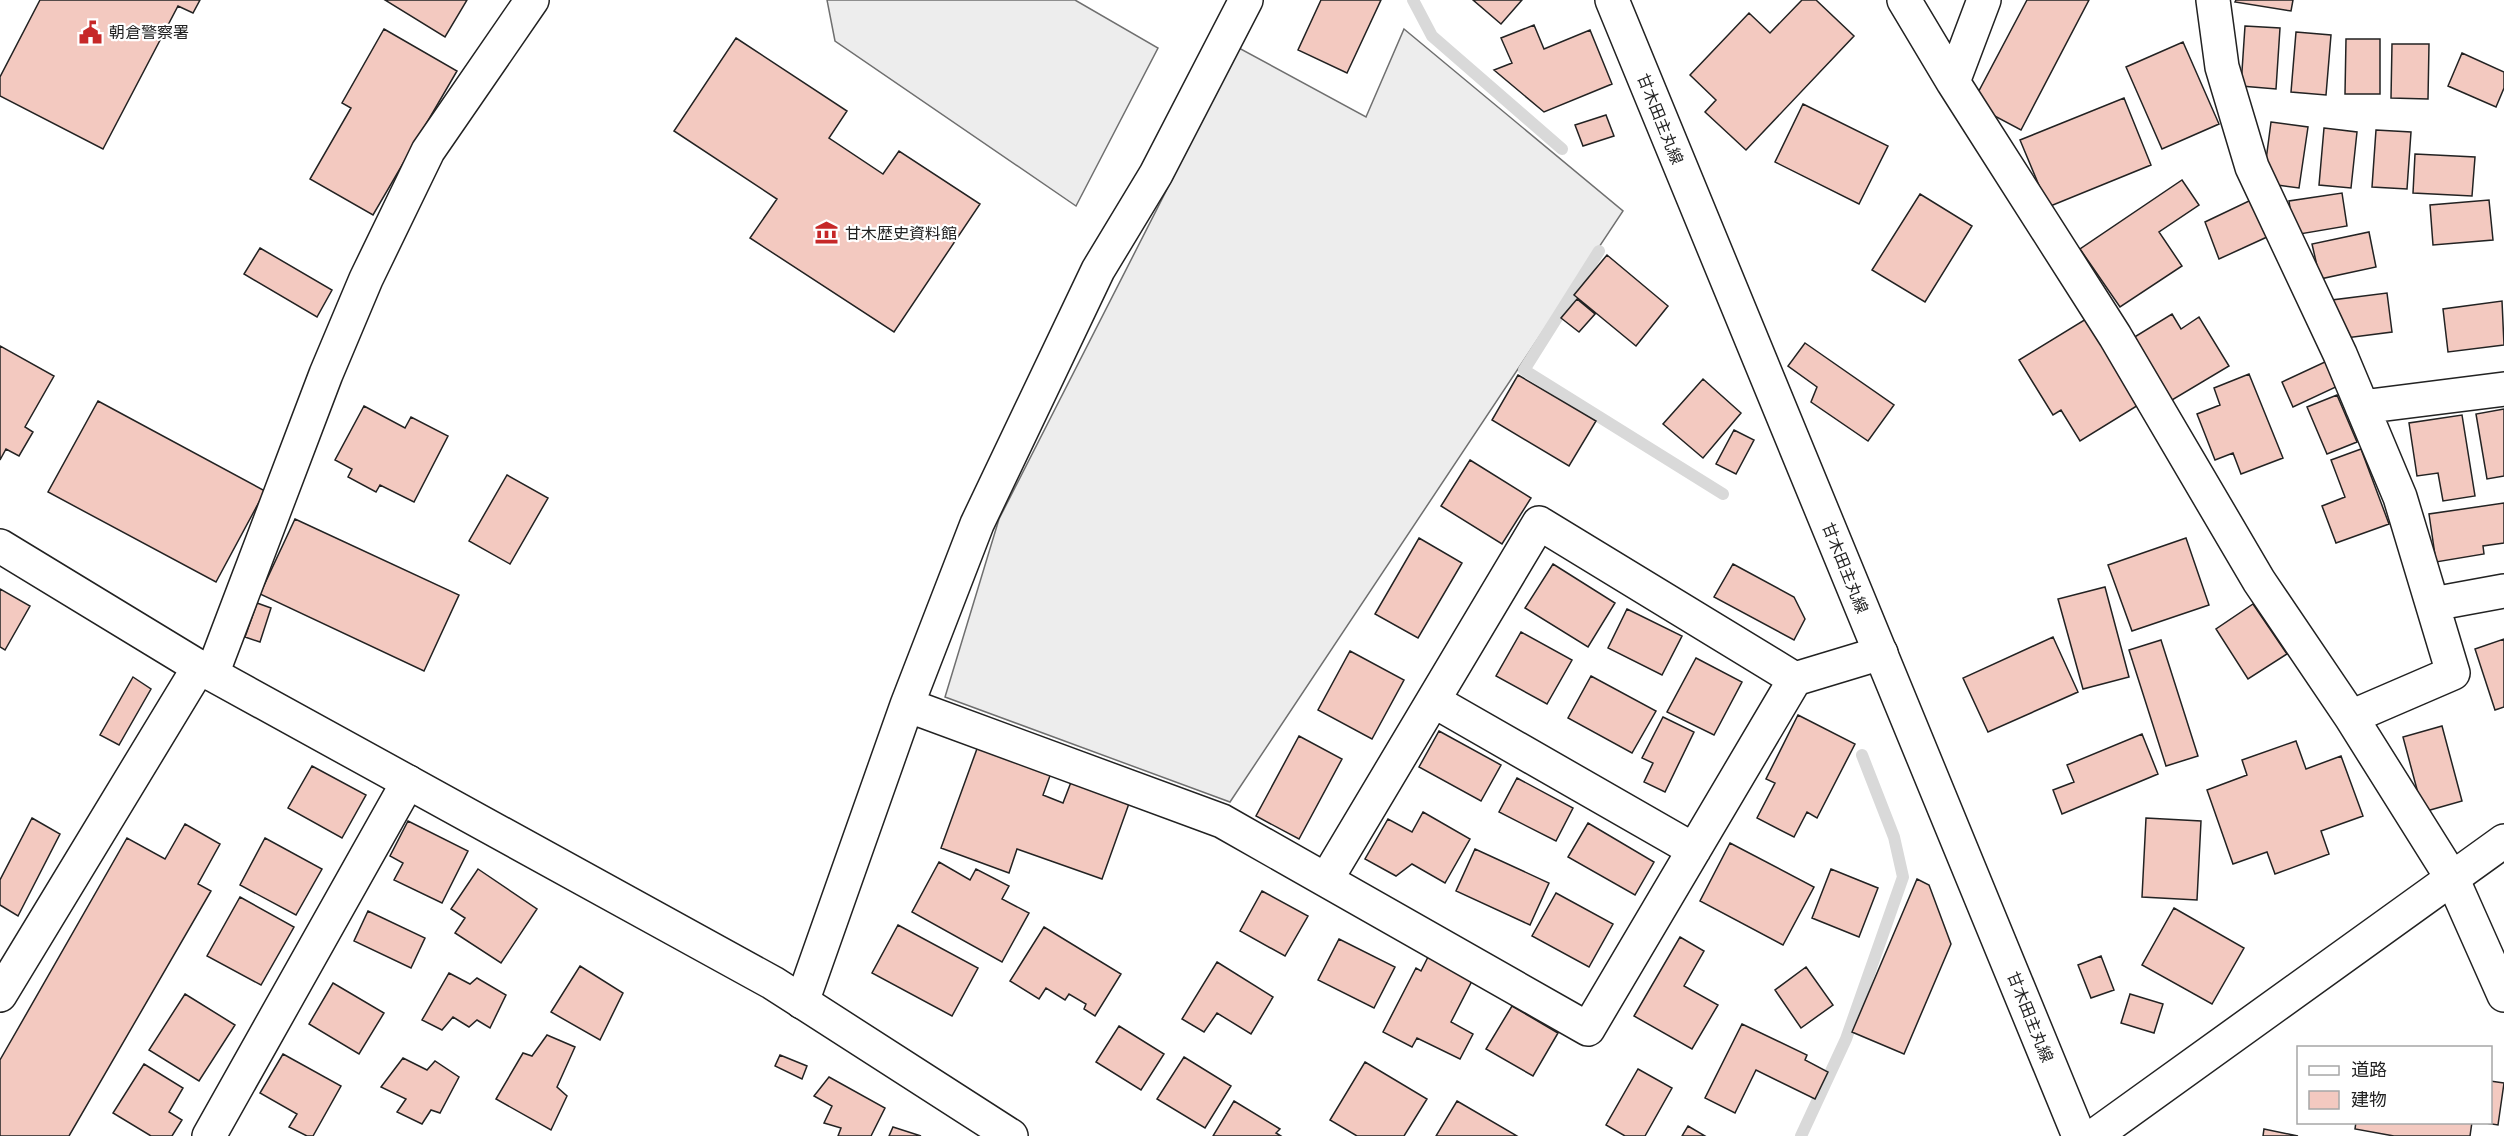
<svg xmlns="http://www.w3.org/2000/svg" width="2504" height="1136" viewBox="0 0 2504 1136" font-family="Poppins,'Noto Sans JP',sans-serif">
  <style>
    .parking { fill: #ededed; stroke: #6f6f6f; stroke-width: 1.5 }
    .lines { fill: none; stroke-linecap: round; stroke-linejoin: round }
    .stream { stroke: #d9d9d9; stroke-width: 12 }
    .building { fill: #f3c9c0; stroke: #222; stroke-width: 1.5 }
    .minor-casing { stroke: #222; stroke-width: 36 }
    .tertiary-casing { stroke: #222; stroke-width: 36 }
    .primary-casing { stroke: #222; stroke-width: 36 }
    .minor { stroke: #fff; stroke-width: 33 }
    .tertiary { stroke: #fff; stroke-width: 33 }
    .primary { stroke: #fff; stroke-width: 33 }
    .labels { text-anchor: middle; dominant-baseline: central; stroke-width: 4.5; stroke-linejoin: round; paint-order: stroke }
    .poi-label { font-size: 16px; fill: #222; stroke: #fff; text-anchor: start }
    .street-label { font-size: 16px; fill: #222; stroke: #fff }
  </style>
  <rect width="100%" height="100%" fill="#fff"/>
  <path class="parking" d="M 827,0 L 1075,0 L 1158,48 L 1076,206 L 835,41 Z
    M 1404,29 L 1623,211 L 1230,802 L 945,697 L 999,519 L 1239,48 L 1366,117 Z"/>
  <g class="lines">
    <path class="stream" d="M 1413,0 L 1432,36 L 1562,149
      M 1599,251 L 1524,370 L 1723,494
      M 1801,1136 L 1846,1039 L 1903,877 L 1894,837 L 1862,755"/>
  </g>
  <path class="building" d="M 40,0 L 200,0 L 193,13 L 178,6 L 103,149 L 0,96 L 0,77 Z
    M 385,0 L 467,0 L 445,37 Z
    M 1321,0 L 1381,0 L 1347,73 L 1298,50 Z
    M 1473,0 L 1522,0 L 1501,24 Z
    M 1802,0 L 1816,0 L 1854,36 L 1746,150 L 1705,112 L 1716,100 L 1690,75 L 1749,13 L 1770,33 Z
    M 2027,0 L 2089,0 L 2021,130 L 1972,104 Z
    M 2236,0 L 2293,0 L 2291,11 L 2235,2 Z
    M 1534,25 L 1544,49 L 1590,30 L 1612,84 L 1544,112 L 1494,70 L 1512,63 L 1501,38 Z
    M 2245,26 L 2280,28 L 2276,89 L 2241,86 Z
    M 384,29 L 457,71 L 373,215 L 310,179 L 351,108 L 342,103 Z
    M 2296,32 L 2331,35 L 2326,95 L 2291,92 Z
    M 736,38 L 847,111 L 829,138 L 883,174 L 899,151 L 980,204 L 894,332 L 750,238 L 777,199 L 674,131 Z
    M 2346,39 L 2380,39 L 2380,94 L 2345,94 Z
    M 2183,42 L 2219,124 L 2162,149 L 2126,67 Z
    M 2392,44 L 2429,44 L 2428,99 L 2391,98 Z
    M 2462,53 L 2504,72 L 2504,88 L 2496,107 L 2448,86 Z
    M 2124,98 L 2151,165 L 2048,207 L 2020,140 Z
    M 1803,104 L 1888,146 L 1859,204 L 1775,162 Z
    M 1606,115 L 1614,136 L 1583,146 L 1575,125 Z
    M 2271,122 L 2308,127 L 2299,188 L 2263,183 Z
    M 2324,128 L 2357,132 L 2351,188 L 2319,185 Z
    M 2376,130 L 2411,132 L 2407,189 L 2372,187 Z
    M 2415,154 L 2475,157 L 2472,196 L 2413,193 Z
    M 2182,180 L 2199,205 L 2159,232 L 2182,266 L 2120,307 L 2080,249 Z
    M 2342,193 L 2347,226 L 2294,235 L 2289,201 Z
    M 1920,194 L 1972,226 L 1925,302 L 1872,270 Z
    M 2251,200 L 2267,237 L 2219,259 L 2205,222 Z
    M 2489,200 L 2493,240 L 2433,245 L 2430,205 Z
    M 2369,232 L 2376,267 L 2320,279 L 2312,244 Z
    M 260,248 L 332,290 L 317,317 L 244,274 Z
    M 1607,255 L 1668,306 L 1636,346 L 1574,295 Z
    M 2387,293 L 2392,332 L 2338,339 L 2332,300 Z
    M 1577,299 L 1595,314 L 1579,332 L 1561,318 Z
    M 2502,301 L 2504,345 L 2448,352 L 2443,309 Z
    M 2172,314 L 2181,329 L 2199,317 L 2229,366 L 2167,403 L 2128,341 Z
    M 2086,319 L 2140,404 L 2080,441 L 2061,410 L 2053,415 L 2019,360 Z
    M 1805,343 L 1894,405 L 1868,441 L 1811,402 L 1817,387 L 1788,366 Z
    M 0,346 L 54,376 L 25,427 L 33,432 L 19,456 L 6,449 L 0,460 Z
    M 2327,361 L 2338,386 L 2293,407 L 2282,382 Z
    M 2249,374 L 2283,458 L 2241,474 L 2233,453 L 2215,460 L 2197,414 L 2220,405 L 2214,388 Z
    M 1518,375 L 1596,421 L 1569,466 L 1492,420 Z
    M 1703,379 L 1741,413 L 1703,458 L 1663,424 Z
    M 2337,395 L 2357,442 L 2327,454 L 2307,407 Z
    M 98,401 L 265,491 L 216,582 L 48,492 Z
    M 364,406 L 405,428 L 411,417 L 448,436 L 414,502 L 380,485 L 376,492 L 348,477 L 352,469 L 335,460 Z
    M 2504,409 L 2504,476 L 2487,479 L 2476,414 Z
    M 2462,415 L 2475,496 L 2443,501 L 2438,473 L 2417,476 L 2409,423 Z
    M 1734,430 L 1754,440 L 1736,474 L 1716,464 Z
    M 2361,449 L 2389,524 L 2336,543 L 2322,506 L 2345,497 L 2331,460 Z
    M 1470,460 L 1531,498 L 1502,544 L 1441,506 Z
    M 507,475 L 548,498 L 510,564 L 469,541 Z
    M 2504,503 L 2504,543 L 2483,546 L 2484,554 L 2436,562 L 2429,514 Z
    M 295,519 L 459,595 L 424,671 L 260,594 Z
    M 1419,538 L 1462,563 L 1418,638 L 1375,614 Z
    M 2186,538 L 2209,605 L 2132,631 L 2108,565 Z
    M 1553,564 L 1615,603 L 1588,647 L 1525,608 Z
    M 1733,564 L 1794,597 L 1805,619 L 1794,640 L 1714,597 Z
    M 2105,587 L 2129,677 L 2083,689 L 2058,599 Z
    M 0,589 L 30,606 L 5,650 L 0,647 Z
    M 257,603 L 271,608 L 260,642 L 245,637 Z
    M 2253,604 L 2287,654 L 2248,679 L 2216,629 Z
    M 1627,609 L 1682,636 L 1662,675 L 1608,648 Z
    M 1521,632 L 1572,660 L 1547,704 L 1496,676 Z
    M 2053,637 L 2078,692 L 1988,732 L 1963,678 Z
    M 2504,639 L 2504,707 L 2495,710 L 2475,649 Z
    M 2161,640 L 2198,756 L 2166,766 L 2129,650 Z
    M 1350,651 L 1404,680 L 1372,739 L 1318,710 Z
    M 1696,658 L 1742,682 L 1714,735 L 1667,712 Z
    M 1591,676 L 1656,711 L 1632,753 L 1568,718 Z
    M 133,677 L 151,689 L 119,745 L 100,735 Z
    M 1798,715 L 1855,744 L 1817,818 L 1807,812 L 1794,837 L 1757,818 L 1775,783 L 1766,779 Z
    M 1663,717 L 1694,732 L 1665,792 L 1644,782 L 1653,763 L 1642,758 Z
    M 2442,726 L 2462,801 L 2423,812 L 2403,737 Z
    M 1439,731 L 1501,765 L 1481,801 L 1419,767 Z
    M 2142,734 L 2158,774 L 2062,814 L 2053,790 L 2074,782 L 2067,765 Z
    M 1299,736 L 1342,759 L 1299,839 L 1256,816 Z
    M 2296,741 L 2306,769 L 2341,756 L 2363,816 L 2321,831 L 2329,854 L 2275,874 L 2267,852 L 2233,864 L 2207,790 L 2247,775 L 2242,760 Z
    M 978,746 L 1051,773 L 1043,795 L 1063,803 L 1073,777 L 1131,798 L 1102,879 L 1017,849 L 1009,873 L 941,848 Z
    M 312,766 L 366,795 L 342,838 L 288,808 Z
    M 1517,778 L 1573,808 L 1556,841 L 1499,812 Z
    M 1423,812 L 1470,839 L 1445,883 L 1412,864 L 1396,876 L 1365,859 L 1388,819 L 1412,832 Z
    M 32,818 L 60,834 L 18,916 L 0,905 L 0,880 Z
    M 2146,818 L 2201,821 L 2197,900 L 2142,897 Z
    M 408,821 L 468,851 L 442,903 L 394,880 L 403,863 L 390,856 Z
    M 1588,823 L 1654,862 L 1635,895 L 1568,857 Z
    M 185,824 L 220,844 L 198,884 L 211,891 L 69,1136 L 0,1136 L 0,1060 L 127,838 L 165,859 Z
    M 265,838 L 322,869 L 296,915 L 240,885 Z
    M 1730,843 L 1814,887 L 1783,945 L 1700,901 Z
    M 1475,849 L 1549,883 L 1530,925 L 1456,891 Z
    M 939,862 L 970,880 L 976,869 L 1009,886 L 1002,899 L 1029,913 L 1002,962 L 912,912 Z
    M 478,869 L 537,909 L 501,963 L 455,933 L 465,918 L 451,909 Z
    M 1831,869 L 1878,888 L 1859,937 L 1812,918 Z
    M 1917,879 L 1929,885 L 1951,944 L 1904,1054 L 1852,1032 Z
    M 1262,891 L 1308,916 L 1285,956 L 1240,931 Z
    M 1556,893 L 1613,924 L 1589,967 L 1532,936 Z
    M 240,897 L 294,927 L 261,985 L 207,956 Z
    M 2174,908 L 2244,948 L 2212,1004 L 2142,965 Z
    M 368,911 L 425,938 L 411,968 L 354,941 Z
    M 898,925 L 978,968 L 952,1016 L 872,973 Z
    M 1044,927 L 1121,974 L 1095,1016 L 1084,1009 L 1086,1004 L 1069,994 L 1065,1000 L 1046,988 L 1039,999 L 1010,981 Z
    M 1680,937 L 1704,951 L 1684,986 L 1718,1005 L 1692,1049 L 1634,1016 Z
    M 1339,939 L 1395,967 L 1374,1008 L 1318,980 Z
    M 1430,953 L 1475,975 L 1451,1022 L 1473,1034 L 1460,1059 L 1417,1038 L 1412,1047 L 1383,1032 L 1416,968 L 1421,971 Z
    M 2101,956 L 2114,990 L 2091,998 L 2078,965 Z
    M 1217,962 L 1273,997 L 1251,1034 L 1217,1013 L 1204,1032 L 1182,1019 Z
    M 580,966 L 623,993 L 600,1040 L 551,1012 Z
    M 1806,967 L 1833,1005 L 1801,1028 L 1775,990 Z
    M 449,973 L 470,984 L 477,978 L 506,995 L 490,1028 L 477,1020 L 469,1027 L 453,1017 L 442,1030 L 422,1020 Z
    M 333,983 L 384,1013 L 359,1054 L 309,1024 Z
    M 185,994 L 235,1025 L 199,1081 L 149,1050 Z
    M 2130,994 L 2163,1004 L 2154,1033 L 2121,1023 Z
    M 1512,1006 L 1558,1033 L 1533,1076 L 1486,1049 Z
    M 1742,1024 L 1807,1055 L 1805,1060 L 1828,1072 L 1815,1099 L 1756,1070 L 1735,1113 L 1705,1098 Z
    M 1119,1026 L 1164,1054 L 1141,1090 L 1096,1062 Z
    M 547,1035 L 575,1047 L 557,1087 L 567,1096 L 551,1130 L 496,1099 L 523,1053 L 532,1056 Z
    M 283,1054 L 341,1086 L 313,1136 L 307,1136 L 289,1127 L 297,1114 L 260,1093 Z
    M 780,1055 L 807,1066 L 802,1079 L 775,1066 Z
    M 1184,1057 L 1231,1086 L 1205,1128 L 1157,1099 Z
    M 403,1058 L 427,1070 L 435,1061 L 459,1077 L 440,1113 L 431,1110 L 422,1124 L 397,1112 L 406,1099 L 381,1087 Z
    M 1365,1062 L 1427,1099 L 1404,1136 L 1357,1136 L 1330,1120 Z
    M 144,1064 L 183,1088 L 169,1112 L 182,1120 L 172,1136 L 151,1136 L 113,1113 Z
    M 1638,1069 L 1672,1088 L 1645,1136 L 1625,1136 L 1606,1125 Z
    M 829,1077 L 885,1108 L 871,1136 L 838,1136 L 841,1128 L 824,1123 L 832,1106 L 814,1096 Z
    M 2490,1081 L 2504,1083 L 2498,1125 L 2479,1122 L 2490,1122 Z
    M 1234,1101 L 1280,1129 L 1276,1133 L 1281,1136 L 1213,1136 Z
    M 1457,1101 L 1517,1136 L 1436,1136 Z
    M 2356,1122 L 2472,1122 L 2470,1136 L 2394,1136 L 2355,1129 Z
    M 1688,1126 L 1705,1136 L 1682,1136 Z
    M 893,1127 L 921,1136 L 889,1136 Z
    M 2264,1129 L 2298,1136 L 2263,1136 Z"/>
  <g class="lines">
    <defs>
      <path id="minor" d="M 1904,0 L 1953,82 L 2115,336 L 2259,581 L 2351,717 L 2452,878 L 2504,995
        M 2213,0 L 2222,67 L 2252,167 L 2340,354 L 2400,497 L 2453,673 L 2351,717
        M 1953,82 L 1984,0
        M 2362,407 L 2504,389
        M 2433,604 L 2504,591
        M 212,674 L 326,374 L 366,279 L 428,151 L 532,0
        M 1434,701 L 1694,850
        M 907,705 L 1222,821 L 1588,1029 L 1795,679 L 1881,653
        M 1326,880 L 1539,523 L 1795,679
        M 802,1002 L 907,705 L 977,524 L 1098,270 L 1156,174 L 1246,0
        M 209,1136 L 408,782"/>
      <path id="tertiary" d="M 0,546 L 199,667 L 773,983 L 1011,1136
        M 0,995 L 199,667
        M 2094,1136 L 2504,841"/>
      <path id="primary" d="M 1612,0 L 2079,1136"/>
    </defs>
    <use href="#minor" class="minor-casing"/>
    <use href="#tertiary" class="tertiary-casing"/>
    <use href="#primary" class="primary-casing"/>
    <use href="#minor" class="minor"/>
    <use href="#tertiary" class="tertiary"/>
    <use href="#primary" class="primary"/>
  </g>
  <defs>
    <symbol id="civic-bare" viewBox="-9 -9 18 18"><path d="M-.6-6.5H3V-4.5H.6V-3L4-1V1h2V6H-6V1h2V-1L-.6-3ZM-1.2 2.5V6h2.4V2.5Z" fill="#c62828" stroke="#fff" stroke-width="2.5" paint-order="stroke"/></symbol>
    <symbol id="museum-bare" viewBox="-9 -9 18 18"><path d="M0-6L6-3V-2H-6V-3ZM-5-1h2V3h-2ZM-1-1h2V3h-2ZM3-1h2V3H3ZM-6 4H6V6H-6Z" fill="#c62828" stroke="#fff" stroke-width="2.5" paint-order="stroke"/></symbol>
  </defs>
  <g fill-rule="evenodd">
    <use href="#civic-bare" x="74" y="16" width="33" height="33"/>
    <use href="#museum-bare" x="810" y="216" width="33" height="33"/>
  </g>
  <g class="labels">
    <g class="poi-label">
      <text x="109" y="32">朝倉警察署</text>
      <text x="845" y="233">甘木歴史資料館</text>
    </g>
    <g class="street-label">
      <text transform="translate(1660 119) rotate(68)">甘木田主丸線</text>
      <text transform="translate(1845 568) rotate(68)">甘木田主丸線</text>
      <text transform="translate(2030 1017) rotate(68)">甘木田主丸線</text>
    </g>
  </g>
  <rect x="2297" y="1046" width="195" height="78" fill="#ffffff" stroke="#a7a7a7" stroke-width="1.5"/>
  <rect x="2309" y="1066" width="30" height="9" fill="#ffffff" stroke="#a7a7a7" stroke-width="1.5"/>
  <text x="2351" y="1076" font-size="18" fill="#222222">道路</text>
  <rect x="2309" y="1091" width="30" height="18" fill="#f3c9c0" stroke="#a7a7a7" stroke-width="1.5"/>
  <text x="2351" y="1106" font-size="18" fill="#222222">建物</text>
</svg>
